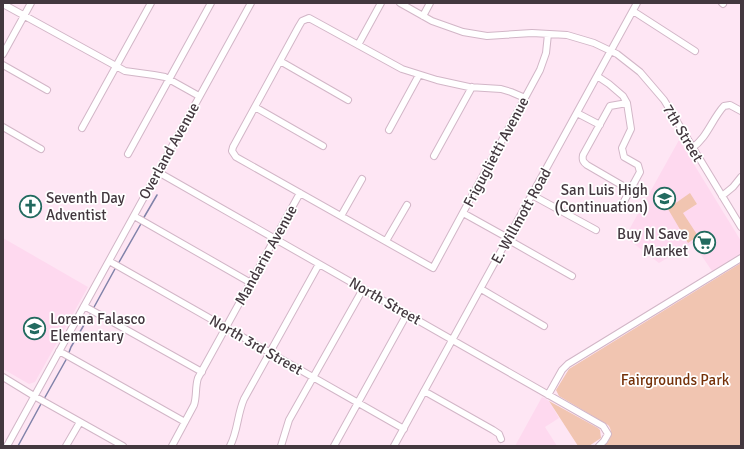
<svg xmlns="http://www.w3.org/2000/svg" width="744" height="449" viewBox="0 0 744 449" font-family="Signika,sans-serif">
  <style>
    .built { fill: #fed9ef; fill-rule: evenodd }
    .green { fill: #f1c5b1 }
    .lines { fill: none; stroke-linecap: round; stroke-linejoin: round }
    .stream { stroke: #8082a9; stroke-width: 1.5 }
    .minor-casing { stroke: #d2b6c7; stroke-width: 8 }
    .minor { stroke: #fff; stroke-width: 6 }
    .labels { text-anchor: middle; dominant-baseline: central; stroke-width: 3.5; stroke-linejoin: round; paint-order: stroke }
    .street-label { font-size: 15px; fill: #43383f; stroke: #fff }
    .poi-label { font-size: 15px; fill: #43383f; stroke: #fff; text-anchor: end }
    .park-label { font-size: 15px; fill: #753109; stroke: #fff }
  </style>
  <rect width="100%" height="100%" fill="#fee6f4"/>
  <path class="built" d="M 679,140 L 741,241 L 741,253 L 712,271 L 693,243 L 659,263 L 625,237 ZM 690,194 L 697,204 L 683,213 Z
    M 3,238 L 88,287 L 35,382 L 29,384 L 3,369 Z
    M 542,397 L 549,401 L 559,418 L 545,427 L 557,446 L 515,446 Z"/>
  <path class="green" d="M 690,193 L 697,204 L 683,213 L 698,236 L 688,243 L 668,209 L 670,207 Z
    M 741,263 L 741,445 L 604,446 C 610,440 614,432 608,425 L 559,396 L 556,390 L 569,369 Z
    M 549,401 L 598,428 L 600,430 L 601,438 L 589,446 L 578,446 Z"/>
  <g class="lines">
    <path class="stream" d="M 143,219 L 157,195
      M 118,264 L 142,222
      M 93,309 L 116,267
      M 68,355 L 71,347 L 91,313
      M 44,399 L 67,358
      M 18,446 L 42,402"/>
    <defs>
      <path id="minor" d="M 400,3 L 432,21 L 463,32 L 487,36 L 532,33 L 567,35 L 594,43 L 617,54 L 640,72 L 664,100 L 741,227
        M 722,3 L 723,4
        M 3,4 L 125,71 L 154,75 L 165,77 L 199,96
        M 633,11 L 695,51
        M 423,16 L 430,3
        M 358,45 L 381,3
        M 3,54 L 31,3
        M 280,61 L 348,100
        M 3,65 L 47,90
        M 597,76 L 609,84 L 623,96 L 627,103 L 631,129 L 622,148 L 624,157 L 638,165 L 640,172 L 622,205
        M 525,98 L 511,92 L 501,89 L 469,87 L 437,80 L 402,69 L 309,18 L 302,21 L 299,26 L 233,147 L 232,151 L 236,157 L 433,268 L 540,70 L 546,53 L 548,34
        M 627,103 L 610,106 L 583,155 C 582,160 583,162 587,165 L 630,190
        M 255,107 L 323,146
        M 577,113 L 600,125
        M 3,127 L 41,149
        M 82,128 L 151,3
        M 389,130 L 419,75
        M 692,148 C 707,138 712,119 724,106 L 730,105 L 741,111
        M 128,154 L 211,3
        M 434,156 L 472,87
        M 158,172 L 603,426 L 608,434 L 604,441 L 599,446
        M 532,195 L 596,230
        M 722,196 L 733,187 L 741,177
        M 463,213 L 508,238 L 514,243 L 572,276
        M 134,216 L 251,283
        M 341,216 L 362,179
        M 386,241 L 407,205
        M 109,261 L 404,429
        M 481,289 L 544,326
        M 84,306 L 202,372
        M 59,351 L 185,422
        M 3,377 L 34,396 L 123,446
        M 424,391 L 493,430 L 499,434 L 501,439
        M 548,395 L 562,370 L 568,364 L 741,258
        M 7,446 L 251,3
        M 66,446 L 80,422
        M 172,446 L 194,405 C 197,396 195,387 198,378 L 300,193
        M 230,446 C 238,431 237,415 244,399 L 319,264
        M 281,446 L 289,420 L 363,289
        M 334,446 L 407,314
        M 394,446 L 637,3"/>
    </defs>
    <use href="#minor" class="minor-casing"/>
    <use href="#minor" class="minor"/>
  </g>
  <defs>
    <symbol id="school-ring" viewBox="-11 -11 22 22"><circle r="9.5" fill="#fff" stroke="#226a5f" stroke-width="1.5"/><path d="M0-5L7-2L0 1L-7-2ZM-4 1L0 2.5L4 1V4Q0 6-4 4Z" fill="#226a5f"/></symbol>
    <symbol id="church-ring" viewBox="-11 -11 22 22"><circle r="9.5" fill="#fff" stroke="#226a5f" stroke-width="1.5"/><path d="M-1.2-6h2.4v3.5h3.3v2.4h-3.3V6h-2.4V-.1h-3.3v-2.4h3.3Z" fill="#226a5f"/></symbol>
    <symbol id="supermarket-ring" viewBox="-11 -11 22 22"><circle r="9.5" fill="#fff" stroke="#226a5f" stroke-width="1.5"/><path d="M-6-5.5h2.5l.6 2H6L4.5 2H-2.5L-4.4-4H-6ZM-1.5 3.2a1.3 1.3 0 1 0 .1 0ZM3 3.2a1.3 1.3 0 1 0 .1 0Z" fill="#226a5f"/></symbol>
  </defs>
  <g fill-rule="evenodd">
    <use href="#school-ring" x="652" y="186" width="25" height="25"/>
    <use href="#church-ring" x="18" y="194" width="25" height="25"/>
    <use href="#supermarket-ring" x="692" y="230" width="25" height="25"/>
    <use href="#school-ring" x="22" y="316" width="25" height="25"/>
  </g>
  <g class="labels">
    <g class="street-label">
      <text transform="translate(683 133) rotate(59)">7th Street</text>
      <text transform="translate(169 151) rotate(-61)">Overland Avenue</text>
      <text transform="translate(496 152) rotate(-62)">Friguglietti Avenue</text>
      <text transform="translate(521 216) rotate(-61)">E. Willmott Road</text>
      <text transform="translate(266 255) rotate(-61)">Mandarin Avenue</text>
      <text transform="translate(385 301) rotate(30)">North Street</text>
      <text transform="translate(256 345) rotate(30)">North 3rd Street</text>
    </g>
    <g class="poi-label">
      <text x="648" y="190">San Luis High<tspan x="648" dy="17">(Continuation)</tspan></text>
      <text x="46" y="198" text-anchor="start">Seventh Day<tspan x="46" dy="17">Adventist</tspan></text>
      <text x="688" y="234">Buy N Save<tspan x="688" dy="17">Market</tspan></text>
      <text x="50" y="319" text-anchor="start">Lorena Falasco<tspan x="50" dy="17">Elementary</tspan></text>
    </g>
    <g class="park-label">
      <text x="675" y="380">Fairgrounds Park</text>
    </g>
  </g>
  <rect width="744" height="449" fill="none" stroke="#43383f" stroke-width="8"/>
</svg>
